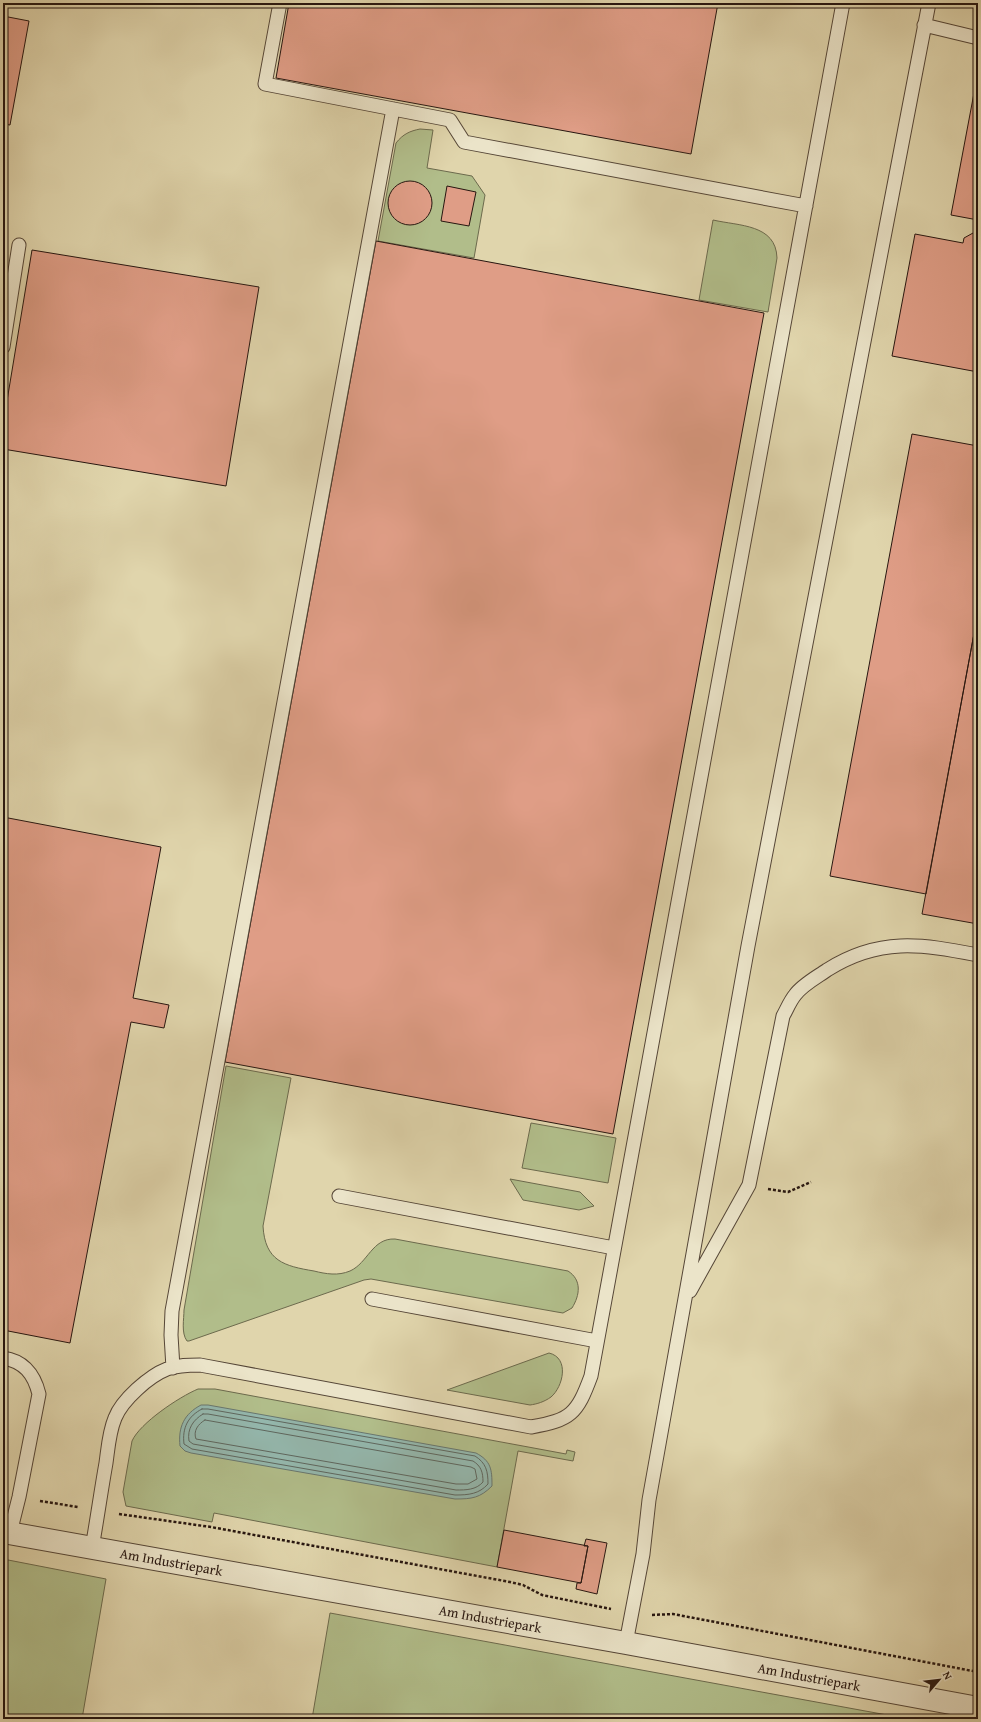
<svg xmlns="http://www.w3.org/2000/svg" width="981" height="1722" viewBox="0 0 981 1722" font-family="'Gentium Book Plus',serif">
  <style>
    .green { fill: #b1bd8a; stroke: #6c6a4d }
    .water { fill: #94b8ae; stroke: #68776f }
    .lines { fill: none; stroke-linecap: round; stroke-linejoin: round }
    .shore { stroke: #5e675f; stroke-width: 1 }
    .building { fill: #df9d86; stroke: #271610 }
    .service-casing { stroke: #554637; stroke-width: 15 }
    .tertiary-casing { stroke: #554637; stroke-width: 24 }
    .path { stroke: #271610; stroke-width: 2.5; stroke-dasharray: 3 2; stroke-linecap: butt }
    .service { stroke: #ebe4c9; stroke-width: 13 }
    .tertiary { stroke: #ebe4c9; stroke-width: 22 }
    .labels { text-anchor: middle; dominant-baseline: central; stroke-width: 3; stroke-linejoin: round; paint-order: stroke }
    .street-label { font-size: 14px; fill: #271610; stroke: #ebe4c9 }
  </style>
  <rect width="100%" height="100%" fill="#e0d5ac"/>
  <filter id="stains"><feTurbulence type="fractalNoise" baseFrequency=".005" numOctaves="4"/><feColorMatrix values="0 0 0 0 .2 0 0 0 0 .09 0 0 0 0 .02 0 0 0 .5 -.17"/></filter>
  <radialGradient id="worn" r=".72"><stop offset=".6" stop-color="#630" stop-opacity="0"/><stop offset="1" stop-color="#630" stop-opacity=".3"/></radialGradient>
  <path class="green" d="M 420,129 L 433,130 L 427,168 L 472,176 L 485,195 L 474,258 L 378,241 L 396,143 C 403,134 410,131 420,129 Z
    M 713,220 C 739,226 776,224 777,258 L 768,312 L 699,300 Z
    M 226,1066 L 291,1078 L 263,1226 C 265,1261 284,1266 314,1271 C 326,1274 338,1276 350,1271 C 368,1263 372,1238 395,1239 L 568,1271 C 582,1280 580,1295 572,1308 L 563,1313 L 557,1312 L 371,1279 L 364,1280 L 189,1341 L 187,1341 C 181,1333 184,1319 184,1310 Z
    M 531,1123 L 616,1138 L 608,1183 L 522,1168 Z
    M 510,1179 L 580,1192 L 594,1206 L 579,1210 L 523,1200 Z
    M 549,1353 C 570,1358 563,1387 551,1397 C 544,1402 537,1404 530,1405 L 447,1390 Z
    M 198,1389 L 215,1389 L 566,1454 L 567,1450 L 575,1452 L 573,1461 L 518,1451 L 497,1567 L 214,1513 L 212,1522 L 126,1506 L 123,1492 L 132,1441 C 140,1423 179,1397 198,1389 Z
    M 3,1559 L 106,1579 L 82,1719 L 3,1719 Z
    M 330,1613 L 909,1719 L 312,1719 Z"/>
  <path class="water" d="M 201,1405 L 208,1405 L 476,1453 C 491,1461 492,1469 492,1486 C 480,1498 472,1499 455,1499 L 191,1453 L 185,1451 L 180,1446 C 178,1427 184,1414 201,1405 Z"/>
  <g class="lines">
    <path class="shore" d="M 202,1409 L 208,1409 L 475,1456 C 486,1463 488,1471 488,1484 C 479,1494 469,1495 455,1495 L 192,1449 L 184,1444 C 182,1428 188,1416 202,1409 Z
      M 203,1414 L 208,1414 L 473,1461 C 481,1466 483,1472 483,1482 C 476,1490 466,1490 456,1490 L 193,1444 L 189,1441 C 187,1429 193,1420 203,1414 Z
      M 205,1420 L 471,1467 L 475,1469 L 477,1479 L 468,1484 L 456,1484 L 196,1439 C 193,1431 198,1424 205,1420 Z"/>
  </g>
  <path class="building" d="M 289,3 L 718,3 L 691,154 L 276,78 Z
    M 3,16 L 29,21 L 10,125 L 3,124 Z
    M 974,93 L 978,94 L 978,220 L 951,215 Z
    M388 203a22 22 0 1 1 44 0a22 22 0 1 1-44 0Z
    M 447,186 L 476,192 L 469,226 L 441,221 Z
    M 973,233 L 978,233 L 978,372 L 892,356 L 915,234 L 963,243 L 964,238 Z
    M 376,241 L 764,313 L 613,1134 L 225,1062 Z
    M 32,250 L 259,287 L 226,486 L 3,449 L 3,425 Z
    M 912,434 L 978,446 L 978,612 L 926,894 L 830,876 Z
    M 978,612 L 978,924 L 922,914 Z
    M 3,817 L 161,847 L 133,998 L 169,1005 L 164,1028 L 131,1022 L 70,1343 L 3,1330 Z
    M 504,1530 L 588,1546 L 581,1583 L 497,1567 Z
    M 586,1539 L 607,1543 L 597,1594 L 576,1589 L 577,1583 L 581,1583 L 588,1546 L 584,1546 Z"/>
  <g class="lines">
    <defs>
      <path id="service" d="M 280,3 L 265,84 L 450,120 L 464,142 L 806,206
        M 924,25 L 978,38
        M 3,347 L 19,245
        M 339,1196 L 614,1248
        M 690,1291 L 749,1185 L 783,1016 C 787,1009 790,1001 795,995 C 802,985 817,977 827,970 C 879,937 921,944 978,955
        M 372,1299 L 597,1341
        M 3,1358 C 24,1361 34,1374 39,1394 L 19,1497 L 10,1533
        M 173,1368 L 171,1335 L 172,1311 L 393,109
        M 92,1548 C 97,1520 101,1491 106,1463 C 108,1449 109,1432 115,1418 C 122,1400 149,1376 167,1369 C 178,1365 189,1365 200,1365 L 531,1427 C 571,1420 577,1414 591,1376 L 843,3
        M 626,1643 L 643,1554 L 649,1500 L 748,946 L 929,3"/>
      <g id="tertiary">
        <path id="s1" d="M 3,1532 L 626,1643 L 978,1708"/>
      </g>
    </defs>
    <use href="#service" class="service-casing"/>
    <use href="#tertiary" class="tertiary-casing"/>
    <path class="path" d="M 768,1189 L 788,1192 L 811,1182
      M 40,1501 L 78,1507
      M 119,1514 L 211,1527 L 510,1582 L 523,1585 L 542,1595 L 611,1609
      M 652,1615 L 673,1614 L 978,1672"/>
    <use href="#service" class="service"/>
    <use href="#tertiary" class="tertiary"/>
  </g>
  <g class="labels">
    <g class="street-label">
      <text stroke="none"><textPath href="#s1" startOffset="171">Am Industriepark</textPath></text>
      <text stroke="none"><textPath href="#s1" startOffset="495">Am Industriepark</textPath></text>
      <text stroke="none"><textPath href="#s1" startOffset="819">Am Industriepark</textPath></text>
    </g>
  </g>
  <rect width="981" height="1722" fill="none" stroke="#e0d5ac" stroke-width="16"/>
  <rect x="4" y="4" width="973" height="1714" fill="none" stroke="#271610" stroke-width="2"/>
  <rect x="8" y="8" width="965" height="1706" fill="none" stroke="#271610"/>
  <g transform="translate(939 1680) rotate(62)" stroke="#ebe4c9" stroke-width="3" paint-order="stroke">
  <path d="M0-3L7 15L0 10L-7 15Z" fill="#271610"/>
  <text y="-6" font-size="11" font-weight="bold" text-anchor="middle" fill="#271610">N</text>
  </g>
  <rect width="100%" height="100%" filter="url(#stains)"/>
  <rect width="100%" height="100%" fill="url(#worn)"/>
</svg>
